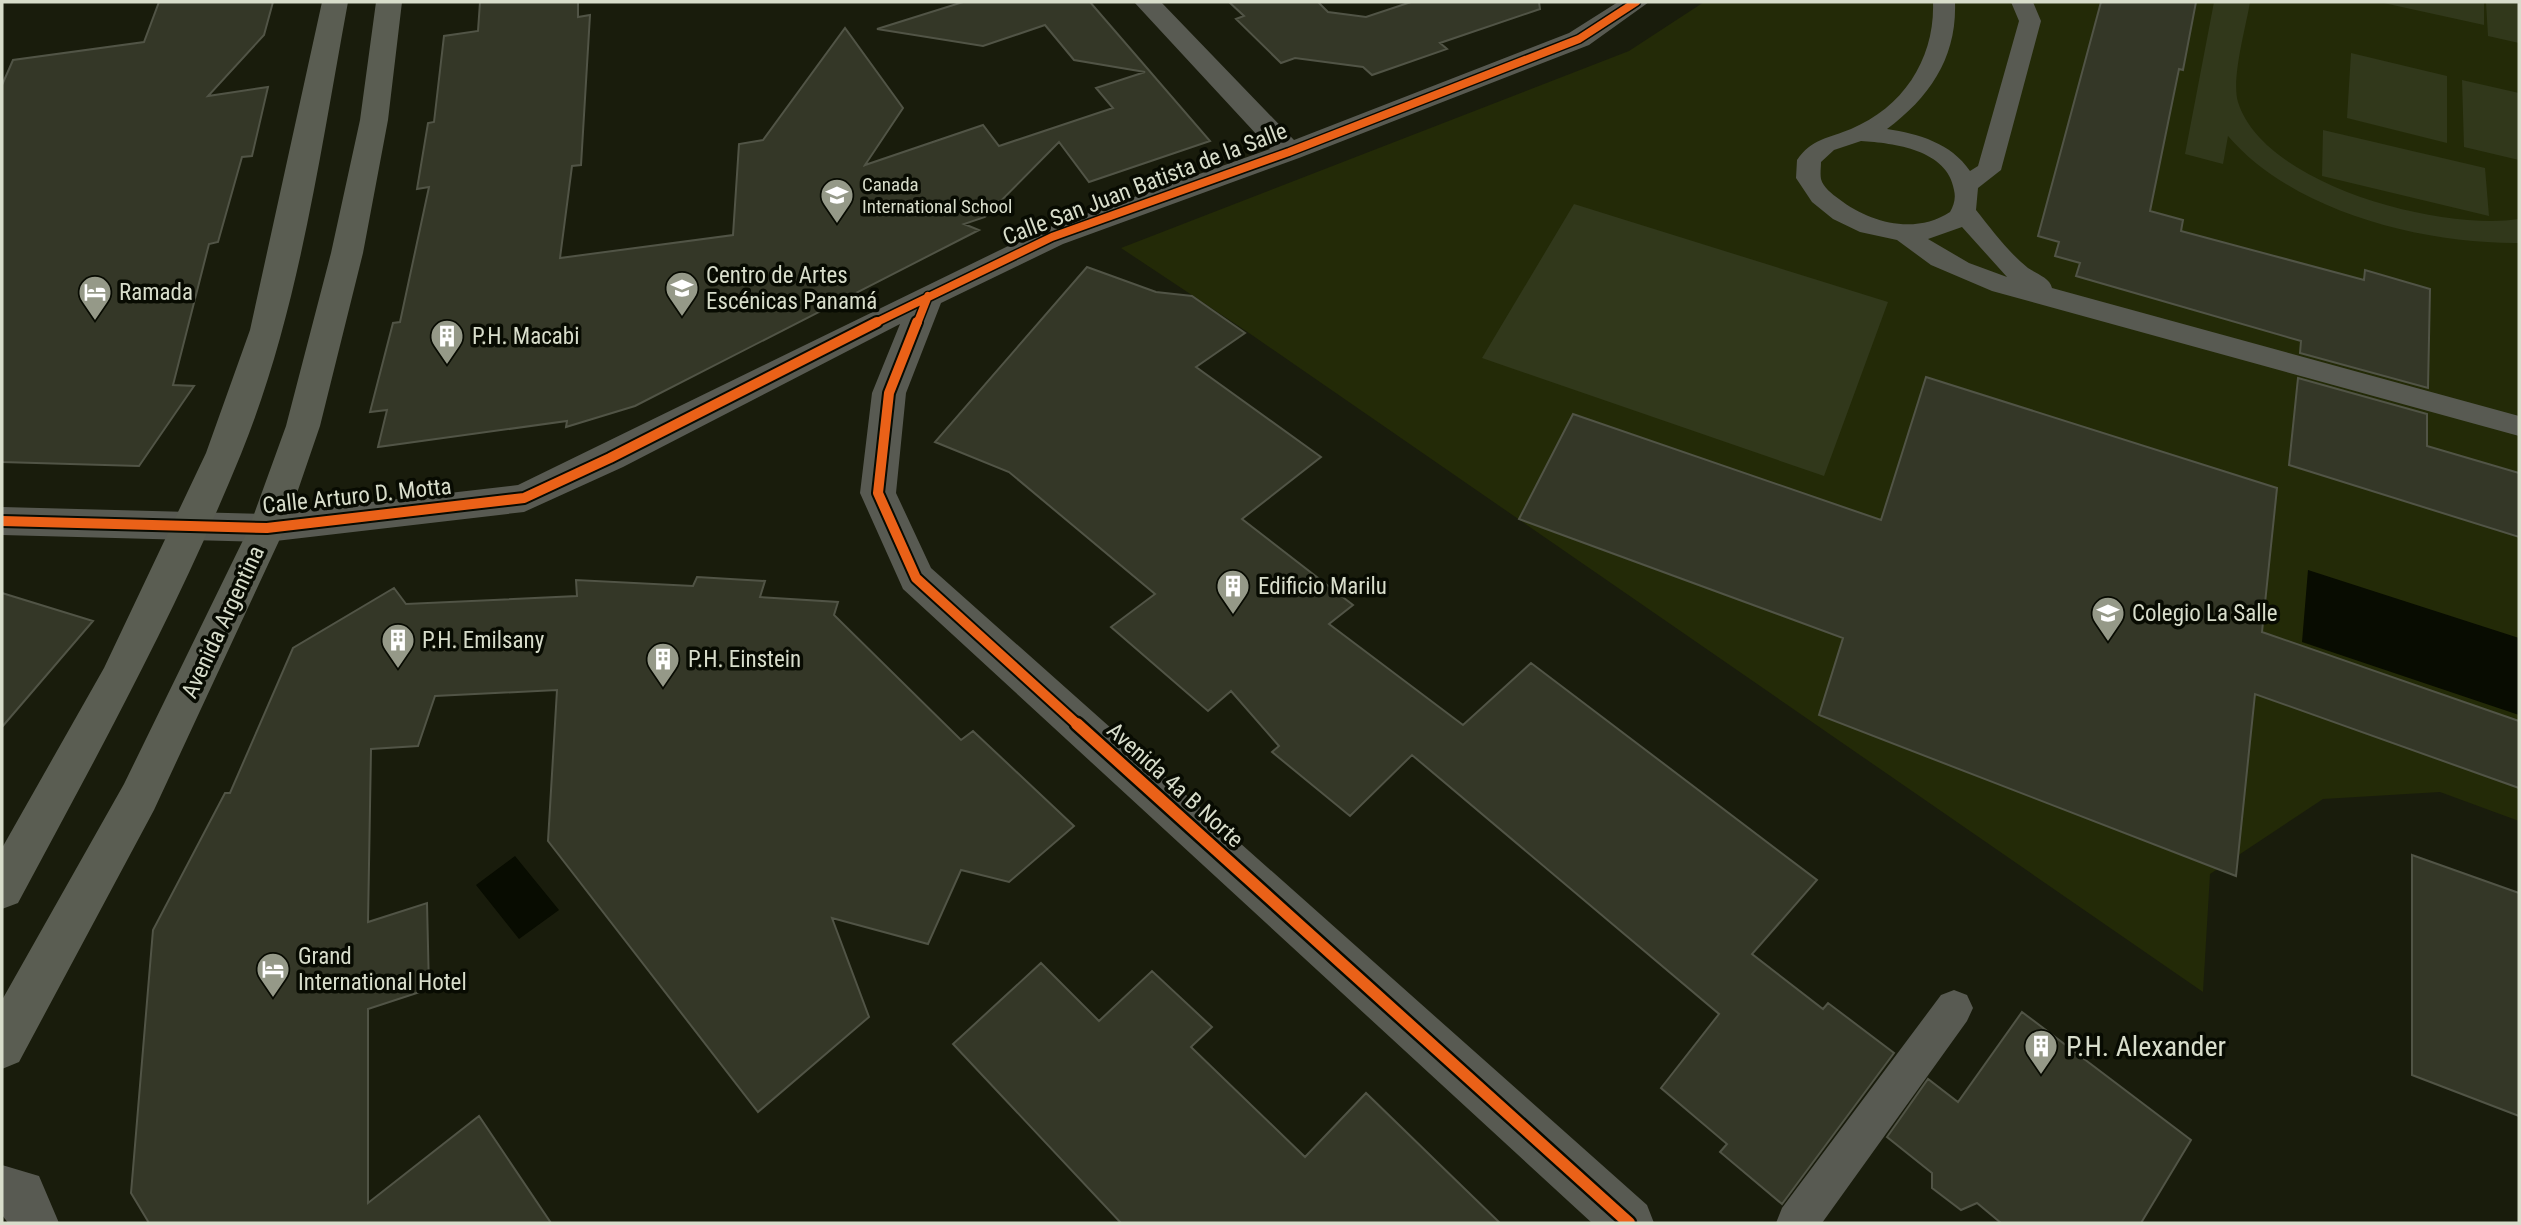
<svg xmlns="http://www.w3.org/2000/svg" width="2521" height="1225" viewBox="0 0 2521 1225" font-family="'Roboto Condensed',sans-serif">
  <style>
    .built { fill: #232a07 }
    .green { fill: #31381b }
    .water { fill: #080c01 }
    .building { fill: #343727; stroke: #515446; stroke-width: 2 }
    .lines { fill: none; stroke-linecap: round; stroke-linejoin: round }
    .lane { fill: #585a52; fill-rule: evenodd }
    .street { fill: #585a52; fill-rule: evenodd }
    .secondary { fill: #5a5d52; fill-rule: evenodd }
    .cycleway-far2-casing { stroke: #080b02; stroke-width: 11 }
    .cycleway-far1-casing { stroke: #080b02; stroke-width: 14 }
    .cycleway-casing { stroke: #080b02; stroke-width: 17 }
    .cycleway-far2 { stroke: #ea6118; stroke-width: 8 }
    .cycleway-far1 { stroke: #ea6118; stroke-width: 10 }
    .cycleway { stroke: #ea6118; stroke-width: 12 }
    .labels { text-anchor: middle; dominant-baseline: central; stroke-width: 7; stroke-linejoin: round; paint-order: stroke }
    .far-poi-label { font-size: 19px; fill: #d8ddcb; stroke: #080b02; text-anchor: start }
    .street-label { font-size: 23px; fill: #d8ddcb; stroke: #080b02 }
    .poi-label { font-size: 23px; fill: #d8ddcb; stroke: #080b02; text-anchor: start }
    .near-poi-label { font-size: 28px; fill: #d8ddcb; stroke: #080b02; text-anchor: start }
  </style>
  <rect width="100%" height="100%" fill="#191c0c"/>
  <path class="built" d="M 1704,2 L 2519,2 L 2519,821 L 2440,792 L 2323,799 L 2210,874 L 2203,992 L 1249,333 L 1121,248 L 1629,51 Z"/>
  <path class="green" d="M 2214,2 L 2250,2 C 2246,27 2231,79 2238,102 C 2264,186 2443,231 2519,219 L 2519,243 C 2423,244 2293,212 2228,136 L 2223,164 L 2185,154 Z
    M 2379,2 L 2484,2 L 2484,25 Z
    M 2486,2 L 2519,2 L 2519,43 L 2488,36 Z
    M 2351,53 L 2447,76 L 2447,143 L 2347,118 Z
    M 2462,80 L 2519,93 L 2519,160 L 2464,147 Z
    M 2323,130 L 2485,168 L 2489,216 L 2322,176 Z
    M 1574,204 L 1888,302 L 1824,476 L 1482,358 Z"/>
  <path class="water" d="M 2308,570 L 2519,638 L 2519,715 L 2302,642 Z
    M 515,856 L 559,910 L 519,939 L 476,885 Z"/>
  <path class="building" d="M 159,2 L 273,2 L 264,35 L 208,96 L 268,87 L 252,156 L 242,157 L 218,242 L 209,244 L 173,385 L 194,386 L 139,466 L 2,462 L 2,85 L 13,60 L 144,42 Z
    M 480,2 L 578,2 L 578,17 L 590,15 L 581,165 L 572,166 L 560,258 L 733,235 L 739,144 L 763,140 L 845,28 L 903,108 L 865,165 L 983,125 L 999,146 L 1113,108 L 1096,88 L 1145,72 L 1074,60 L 1045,25 L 983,46 L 877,29 L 963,2 L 1090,2 L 1210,141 L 1089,182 L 1059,142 L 985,217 L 964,224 L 979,230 L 635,406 L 566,427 L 567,421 L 378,447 L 387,410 L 370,412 L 393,323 L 400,322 L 429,187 L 417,189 L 428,123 L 434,122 L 444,36 L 478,31 Z
    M 1229,2 L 1318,2 L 1328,12 L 1366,17 L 1411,2 L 1539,2 L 1540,9 L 1440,43 L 1447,49 L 1372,75 L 1363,67 L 1295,58 L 1281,63 L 1236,19 L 1244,16 Z
    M 2101,2 L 2196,2 L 2183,70 L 2179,69 L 2150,211 L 2183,220 L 2181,231 L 2364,280 L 2365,270 L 2430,289 L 2428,388 L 2300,353 L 2301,341 L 2076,276 L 2080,263 L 2055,256 L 2059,242 L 2038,236 Z
    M 1087,267 L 1156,292 L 1192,296 L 1245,333 L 1196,367 L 1321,457 L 1242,519 L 1353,605 L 1329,624 L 1463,725 L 1531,663 L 1817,880 L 1752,954 L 1823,1009 L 1828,1003 L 1894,1053 L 1782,1204 L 1720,1152 L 1727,1144 L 1661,1088 L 1719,1014 L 1412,755 L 1350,816 L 1272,752 L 1279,746 L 1231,691 L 1208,711 L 1111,627 L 1155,594 L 1009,472 L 935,442 Z
    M 1926,377 L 2277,488 L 2262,632 L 2519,721 L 2519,788 L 2255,694 L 2236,876 L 1819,715 L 1843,638 L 1519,519 L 1573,414 L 1881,520 Z
    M 2298,378 L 2427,414 L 2427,446 L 2519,473 L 2519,537 L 2289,465 Z
    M 697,577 L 765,581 L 760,597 L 838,602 L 834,615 L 961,740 L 973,731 L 1074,826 L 1009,882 L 961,870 L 928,944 L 832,918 L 869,1017 L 758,1112 L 548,841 L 557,690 L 435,696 L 418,746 L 371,749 L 368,922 L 427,903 L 429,989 L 368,1009 L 368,1203 L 479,1116 L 551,1223 L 149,1223 L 131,1193 L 153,930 L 225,793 L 230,793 L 293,648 L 394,588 L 406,604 L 577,596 L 576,580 L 693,586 Z
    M 2,593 L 93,621 L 2,727 Z
    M 2412,855 L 2519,893 L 2519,1116 L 2412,1075 Z
    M 1041,963 L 1099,1021 L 1152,971 L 1212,1027 L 1191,1047 L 1305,1157 L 1366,1093 L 1500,1223 L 1121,1223 L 953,1044 Z
    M 2022,1012 L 2191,1140 L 2141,1223 L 2001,1223 L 1977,1203 L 1961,1210 L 1932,1188 L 1932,1173 L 1887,1137 L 1928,1079 L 1958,1102 Z"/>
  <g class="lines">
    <path class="lane" d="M 1933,2 L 1955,2 C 1957,57 1930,97 1887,129 C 1919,134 1951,143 1970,171 L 1978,166 L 2019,21 L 2011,2 L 2033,2 L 2041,21 L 2001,170 L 1978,188 L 1976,210 C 1992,230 2008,252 2028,268 C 2037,274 2050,278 2052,288 L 2519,416 L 2519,436 L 1992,291 L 1931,265 L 1897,240 L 1860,232 L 1833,219 L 1812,202 L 1796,178 L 1797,160 C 1811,139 1829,138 1851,129 C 1904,107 1935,58 1933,2 ZM 1861,141 C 1894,143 1948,150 1954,190 C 1956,198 1954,205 1950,212 C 1915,235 1870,223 1839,199 C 1832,194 1823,187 1821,179 C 1820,174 1821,167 1821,162 L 1834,150 ZM 1962,227 L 2007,277 L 1969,263 L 1928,239 Z
      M 1954,990 L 1967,995 L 1973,1008 L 1967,1021 L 1822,1223 L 1776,1223 L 1782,1208 L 1941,995 Z"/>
    <path class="street" d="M 1134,2 L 1161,2 L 1294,140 L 1569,33 L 1618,2 L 1649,2 L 1589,45 L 1299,158 L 1063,244 L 941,303 L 906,393 L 896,493 L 931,568 L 1647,1205 L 1654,1223 L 1592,1223 L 903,589 L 860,493 L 872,393 L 900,324 L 623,467 L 524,512 L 267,542 L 2,535 L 2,507 L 267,514 L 518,485 L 1041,230 L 1270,149 Z
      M 2,1165 L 39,1176 L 59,1223 L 8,1223 L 2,1215 Z"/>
    <path class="secondary" d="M 322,2 L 348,2 C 320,153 299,311 241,454 C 178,609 97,756 18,903 L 2,909 L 2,848 L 104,668 L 206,453 L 250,330 Z
      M 376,2 L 402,2 L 388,120 L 363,253 L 320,426 L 285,528 L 154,810 L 19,1062 L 2,1069 L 2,1000 L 124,784 L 249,528 L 286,426 L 331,253 L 360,120 Z"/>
    <defs>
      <path id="cycleway-far2" d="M 873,324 L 1052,237 L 1289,152 L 1579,39 L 1636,2
        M 917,324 L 928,296"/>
      <path id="cycleway-far1" d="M 917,322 L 889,393 L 878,493 L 916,578 L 1079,726
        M 2,521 L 267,528 L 524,498 L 610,458 L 877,322"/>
      <path id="cycleway" d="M 1077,724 L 1629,1223"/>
    </defs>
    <use href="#cycleway-far2" class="cycleway-far2-casing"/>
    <use href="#cycleway-far1" class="cycleway-far1-casing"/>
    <use href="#cycleway" class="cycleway-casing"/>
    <use href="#cycleway-far2" class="cycleway-far2"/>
    <use href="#cycleway-far1" class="cycleway-far1"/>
    <use href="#cycleway" class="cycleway"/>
  </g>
  <defs>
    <symbol id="school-pin" viewBox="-11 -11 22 30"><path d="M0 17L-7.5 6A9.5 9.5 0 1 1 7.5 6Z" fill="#959988" stroke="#080b02"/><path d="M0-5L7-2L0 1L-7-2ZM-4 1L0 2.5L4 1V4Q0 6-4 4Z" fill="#fff"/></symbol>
    <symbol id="hotel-pin" viewBox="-11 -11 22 30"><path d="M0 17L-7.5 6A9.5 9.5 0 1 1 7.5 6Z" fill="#959988" stroke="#080b02"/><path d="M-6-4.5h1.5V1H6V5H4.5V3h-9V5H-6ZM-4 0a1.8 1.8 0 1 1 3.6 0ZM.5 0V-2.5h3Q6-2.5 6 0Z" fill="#fff"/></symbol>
    <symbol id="building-pin" viewBox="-11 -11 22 30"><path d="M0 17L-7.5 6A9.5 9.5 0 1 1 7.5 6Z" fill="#959988" stroke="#080b02"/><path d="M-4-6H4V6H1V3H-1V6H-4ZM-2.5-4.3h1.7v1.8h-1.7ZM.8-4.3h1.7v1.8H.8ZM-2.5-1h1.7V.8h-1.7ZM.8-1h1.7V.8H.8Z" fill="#fff"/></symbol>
  </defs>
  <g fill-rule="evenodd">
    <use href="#school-pin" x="818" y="176" width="38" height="52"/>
    <use href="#school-pin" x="663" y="269" width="38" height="52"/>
    <use href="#hotel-pin" x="76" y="273" width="38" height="52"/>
    <use href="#building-pin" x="428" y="317" width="38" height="52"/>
    <use href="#building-pin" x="1214" y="567" width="38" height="52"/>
    <use href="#school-pin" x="2089" y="594" width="38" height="52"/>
    <use href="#building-pin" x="379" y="621" width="38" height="52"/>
    <use href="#building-pin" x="644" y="640" width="38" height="52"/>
    <use href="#hotel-pin" x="254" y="950" width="38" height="52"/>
    <use href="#building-pin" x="2022" y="1027" width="38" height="52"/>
  </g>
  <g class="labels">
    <g class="far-poi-label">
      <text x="862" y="184">Canada<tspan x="862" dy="22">International School</tspan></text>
    </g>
    <g class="street-label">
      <text transform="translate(1145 184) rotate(-21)">Calle San Juan Batista de la Salle</text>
      <text transform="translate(357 496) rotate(-6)">Calle Arturo D. Motta</text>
      <text transform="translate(223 622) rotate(-65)">Avenida Argentina</text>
      <text transform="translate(1175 785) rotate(42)">Avenida 4a B Norte</text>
    </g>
    <g class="poi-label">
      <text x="706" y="275">Centro de Artes<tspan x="706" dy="26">Escénicas Panamá</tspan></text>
      <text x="119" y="292">Ramada</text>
      <text x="472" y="336">P.H. Macabi</text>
      <text x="1258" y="586">Edificio Marilu</text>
      <text x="2132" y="613">Colegio La Salle</text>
      <text x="422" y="640">P.H. Emilsany</text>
      <text x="688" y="659">P.H. Einstein</text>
      <text x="298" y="956">Grand<tspan x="298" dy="26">International Hotel</tspan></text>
    </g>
    <g class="near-poi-label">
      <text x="2066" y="1046">P.H. Alexander</text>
    </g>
  </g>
  <rect width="2521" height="1225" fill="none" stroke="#d8ddcb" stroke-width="7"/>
</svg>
